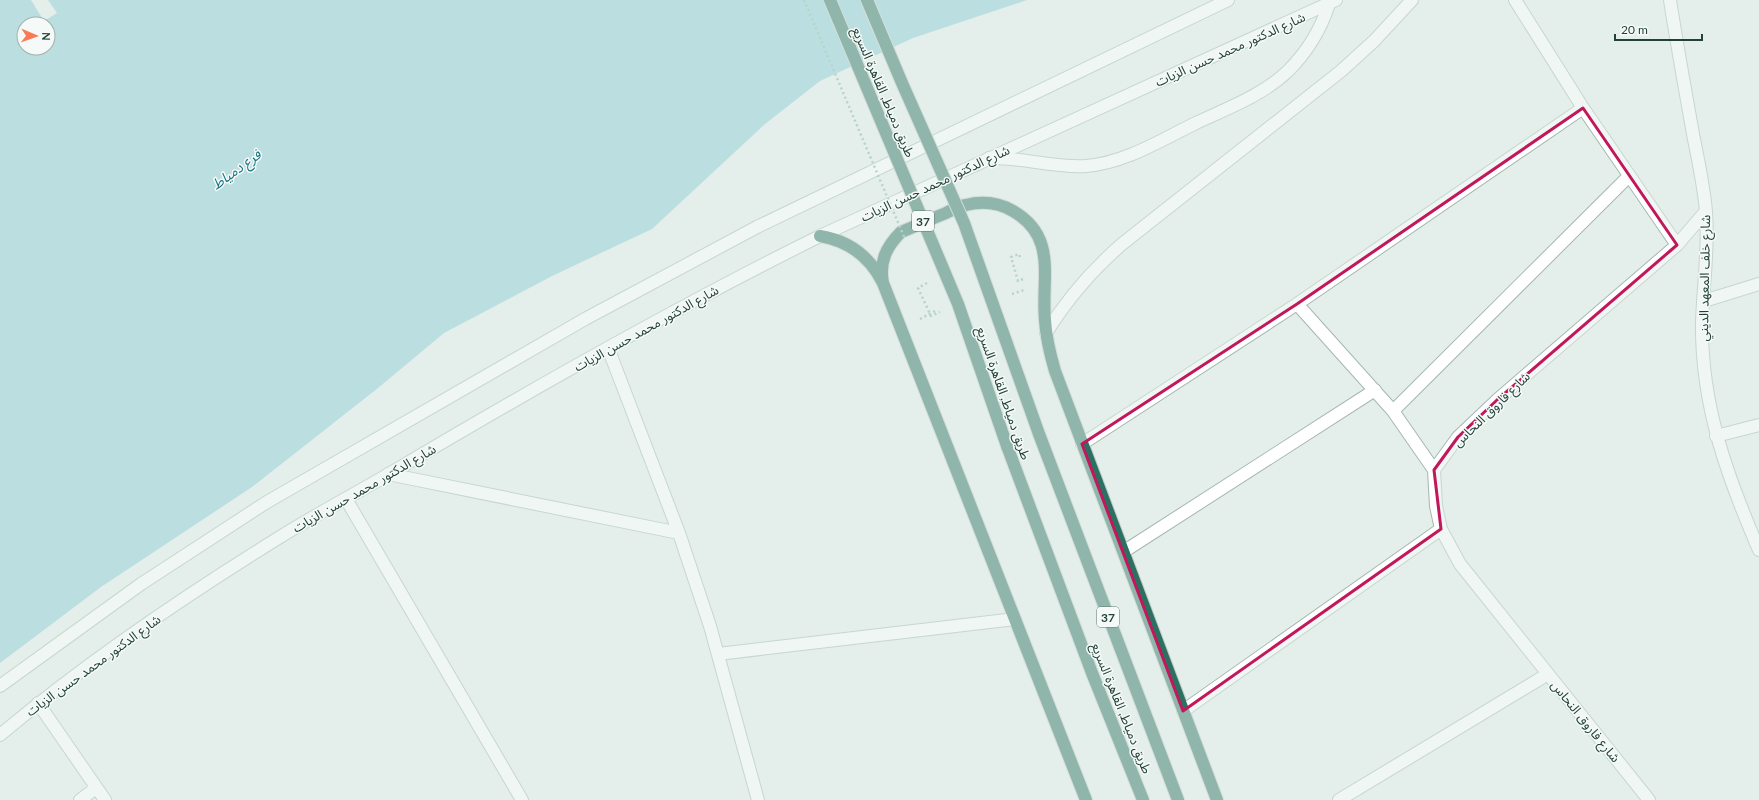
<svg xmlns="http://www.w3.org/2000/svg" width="1759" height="800" viewBox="0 0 1759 800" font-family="Lato,'Noto Sans Arabic',sans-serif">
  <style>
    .water { fill: #89ccd6; fill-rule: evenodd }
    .pier { fill: #e4eeea }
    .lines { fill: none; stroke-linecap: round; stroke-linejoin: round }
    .lane-casing { stroke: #a6b7b1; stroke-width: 14 }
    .street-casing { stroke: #a6b7b1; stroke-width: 14 }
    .secondary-casing { stroke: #a2bbb1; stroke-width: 14 }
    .highway-casing { stroke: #c1cac7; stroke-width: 14 }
    .path { stroke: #82b4a3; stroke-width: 2.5; stroke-dasharray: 2 3; stroke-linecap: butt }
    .lane { stroke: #fff; stroke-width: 12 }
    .street { stroke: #fff; stroke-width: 12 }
    .secondary { stroke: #fff; stroke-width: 12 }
    .highway { stroke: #2b7060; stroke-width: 12 }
    .highway-bridge-casing { stroke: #c1cac7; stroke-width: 14; stroke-linecap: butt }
    .path-bridge { stroke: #82b4a3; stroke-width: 2.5; stroke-dasharray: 2 3; stroke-linecap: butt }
    .highway-bridge { stroke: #2b7060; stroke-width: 12 }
    .marked { fill: none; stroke: #c2185b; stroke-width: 3; stroke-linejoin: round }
    .labels { text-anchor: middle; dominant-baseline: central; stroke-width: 3; stroke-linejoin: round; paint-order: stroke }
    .shield { fill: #f5faf8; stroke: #617972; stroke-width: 1 }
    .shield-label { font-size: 12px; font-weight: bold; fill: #224238 }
    .street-label { font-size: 13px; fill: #224238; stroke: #f5faf8 }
    .water-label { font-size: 14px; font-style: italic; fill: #177382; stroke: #f5faf8 }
  </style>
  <rect width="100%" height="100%" fill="#e4eeea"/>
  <path class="water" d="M 0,0 L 1027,0 L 913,38 L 820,81 L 765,124 L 652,229 L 552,276 L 444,333 L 378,388 L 252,487 L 101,587 L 0,663 ZM 24,24 L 48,24 L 48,48 L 24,48 Z"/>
  <path class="pier" d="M 31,0 L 48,0 L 57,13 L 44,21 Z"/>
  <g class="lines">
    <defs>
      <path id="lane" d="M 989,158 C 1022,157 1053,168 1086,166 C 1125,163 1161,140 1196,123 C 1228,108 1263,95 1288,71 C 1307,52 1321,29 1329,4"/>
      <path id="street" d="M 1515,0 L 1583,108 L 1677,245
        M 1670,0 C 1677,45 1685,89 1693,134 C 1698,160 1704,186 1706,212 C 1709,249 1703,286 1702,323 C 1701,405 1727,476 1759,550
        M 1704,301 L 1759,284
        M 1297,304 L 1393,411 L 1434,470
        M 1046,333 C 1067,299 1091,271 1122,244 L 1341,71 L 1374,41 L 1412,0
        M 608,348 L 679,533 L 710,626 L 758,800
        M 1393,411 L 1629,176
        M 1716,436 L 1759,425
        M 1082,444 L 1297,304 L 1583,108
        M 388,474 L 679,533
        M 346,499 L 522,800
        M 1123,552 L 1375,390
        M 718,654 L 1015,619
        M 38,703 L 105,800
        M 1183,711 L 1441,529
        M 80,800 L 96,788
        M 1339,800 L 1548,674
        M 1649,800 L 1460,564 L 1441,529 L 1436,506 L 1434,470 L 1458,437 L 1497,400 L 1677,245 L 1706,211"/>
      <path id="secondary" d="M 0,686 L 141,584 L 267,502 L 585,319 L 757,227 L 1228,0
        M 0,735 C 87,662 183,597 280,537 C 315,515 353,495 389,474 C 530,390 673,309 820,236 L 1336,0"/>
      <path id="highway" d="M 820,236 C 850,241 870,257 883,283 L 1086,800
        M 883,283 C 879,262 886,247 901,232 C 916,226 931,219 946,213 C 952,210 959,206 966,205 C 982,201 999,203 1013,211 C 1058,237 1041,278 1045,320 C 1046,338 1050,354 1055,371 L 1217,800
        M 1039,434 L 1178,800
        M 1007,446 L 1092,673 L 1143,800"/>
    </defs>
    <use href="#lane" class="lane-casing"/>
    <use href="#street" class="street-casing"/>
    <use href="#secondary" class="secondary-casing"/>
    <use href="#highway" class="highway-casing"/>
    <path class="path" d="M 1020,257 L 1019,254 L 1011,257 L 1018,281 L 1023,279
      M 927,283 L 918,288 L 931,316 L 940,312
      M 1012,294 L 1024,290
      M 920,319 L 937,310"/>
    <use href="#lane" class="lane"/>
    <use href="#street" class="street"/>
    <use href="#secondary" class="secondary"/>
    <use href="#highway" class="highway"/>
    <defs>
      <path id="highway-bridge" d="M 830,0 L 958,304 L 1007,446
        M 867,0 L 902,83 L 964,223 L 1039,434"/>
    </defs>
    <use href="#highway-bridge" class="highway-bridge-casing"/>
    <path class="path-bridge" d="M 804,0 L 905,239"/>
    <use href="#highway-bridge" class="highway-bridge"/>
  </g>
  <path d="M0 0H1759V800H0ZM 1583,108 L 1677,245 L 1497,400 L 1458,437 L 1434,470 L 1441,529 L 1183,711 L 1082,444 L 1297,304 Z" fill="#e4eeea" fill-opacity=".55" fill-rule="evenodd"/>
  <path class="marked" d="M 1583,108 L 1677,245 L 1497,400 L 1458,437 L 1434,470 L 1441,529 L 1183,711 L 1082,444 L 1297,304 Z"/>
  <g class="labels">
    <g class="shield">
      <rect x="912" y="211" width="22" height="20" rx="3"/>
      <rect x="1097" y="607" width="22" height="20" rx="3"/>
    </g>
    <g class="shield-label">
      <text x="923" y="221">37</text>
      <text x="1108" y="617">37</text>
    </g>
    <g class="street-label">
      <text transform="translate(1230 49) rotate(-24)">شارع الدكتور محمد حسن الزيات</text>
      <text transform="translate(884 92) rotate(67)">طريق دمياط, القاهرة السريع</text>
      <text transform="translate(935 183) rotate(-25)">شارع الدكتور محمد حسن الزيات</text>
      <text transform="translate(1704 278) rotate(-89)">شارع خلف المعهد الديني</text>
      <text transform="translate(646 328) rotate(-29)">شارع الدكتور محمد حسن الزيات</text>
      <text transform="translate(1004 393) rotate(71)">طريق دمياط, القاهرة السريع</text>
      <text transform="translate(1491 409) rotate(-44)">شارع فاروق النحاس</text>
      <text transform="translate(364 488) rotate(-30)">شارع الدكتور محمد حسن الزيات</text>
      <text transform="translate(93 665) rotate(-36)">شارع الدكتور محمد حسن الزيات</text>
      <text transform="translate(1122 708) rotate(68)">طريق دمياط, القاهرة السريع</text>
      <text transform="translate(1586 721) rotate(51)">شارع فاروق النحاس</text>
    </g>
    <g class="water-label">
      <text transform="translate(236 169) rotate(-36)">فرع دمياط</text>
    </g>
  </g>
  <g transform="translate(36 36) rotate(92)"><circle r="19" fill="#f5faf8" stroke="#a1b0ab"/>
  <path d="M0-3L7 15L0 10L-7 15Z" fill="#fb7a56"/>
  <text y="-6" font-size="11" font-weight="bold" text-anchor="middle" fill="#224238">N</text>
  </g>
  <path d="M1615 34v6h87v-6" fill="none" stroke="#224238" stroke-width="2"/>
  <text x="1621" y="34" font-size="12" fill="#224238" stroke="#f5faf8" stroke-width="3" paint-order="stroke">20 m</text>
</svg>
